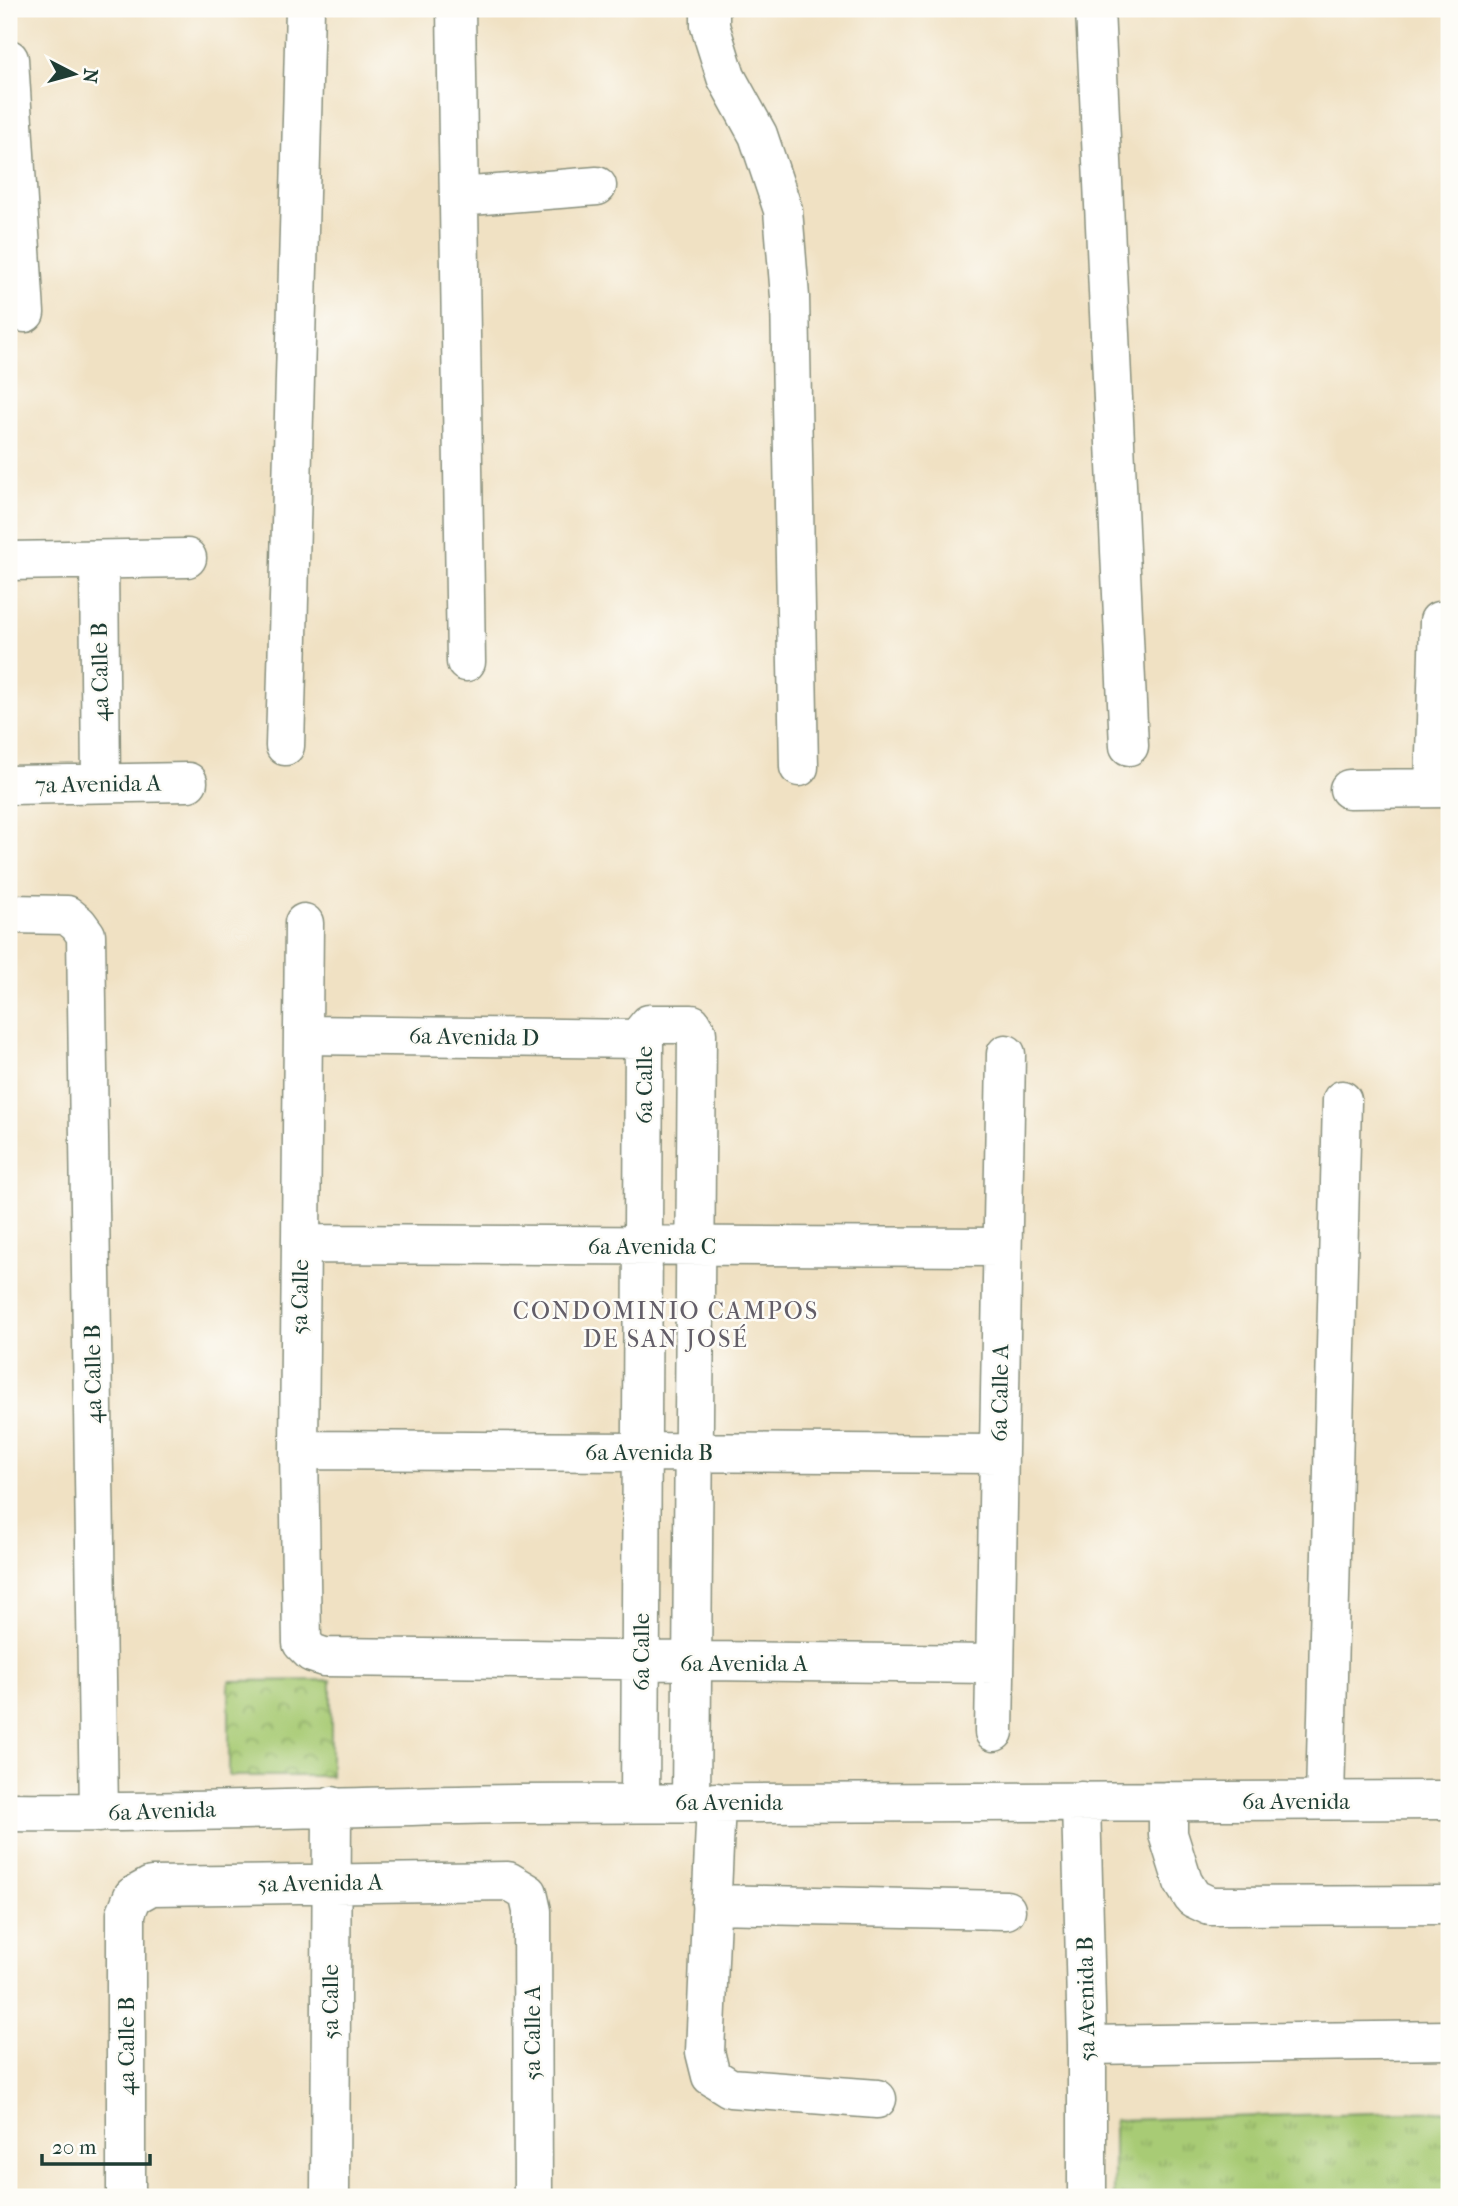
<svg xmlns="http://www.w3.org/2000/svg" width="1458" height="2206" viewBox="0 0 1458 2206" font-family="'IM FELL French Canon',serif">
  <style>
    .grass { fill: url(#grass-tufts); stroke: #648454; stroke-width: 2 }
    .park { fill: url(#park-crowns); stroke: #648454; stroke-width: 2 }
    .lines { fill: none; stroke-linecap: round; stroke-linejoin: round }
    .minor-casing { stroke: #888f7c; stroke-width: 41 }
    .minor { stroke: #fff; stroke-width: 38 }
    .labels { text-anchor: middle; dominant-baseline: central; stroke-width: 5; stroke-linejoin: round; paint-order: stroke }
    .street-label { font-size: 23px; fill: #1f3d34; stroke: #fdfcf7 }
    .neighbourhood-label { font-size: 24px; letter-spacing: 2px; fill: #635e68; stroke: #fdfcf7 }
  </style>
  <defs>
    <pattern id="grass-tufts" width="24" height="20" patternUnits="userSpaceOnUse" patternTransform="scale(1.75)"><rect width="24" height="20" fill="#a8cb75"/><path d="M3 7l-1-3M5 7V3M7 7l1-3M15 17l-1-3M17 17v-4M19 17l1-3" fill="none" stroke="#88a661"/></pattern>
    <pattern id="park-crowns" width="20" height="18" patternUnits="userSpaceOnUse" patternTransform="scale(1.75)"><rect width="20" height="18" fill="#a8cb75"/><path d="M2 6a3 3 0 1 1 6 0M12 15a3 3 0 1 1 6 0" fill="none" stroke="#88a661"/></pattern>
  </defs>
  <rect width="100%" height="100%" fill="#fdfcf7"/>
  <filter id="ink" filterUnits="userSpaceOnUse"><feTurbulence type="fractalNoise" baseFrequency=".0143" numOctaves="2"/><feDisplacementMap in="SourceGraphic" scale="14" xChannelSelector="R" yChannelSelector="G"/><feConvolveMatrix kernelMatrix="1 2 1 2 8 2 1 2 1" color-interpolation-filters="sRGB"/></filter>
  <filter id="wash" filterUnits="userSpaceOnUse"><feTurbulence type="fractalNoise" baseFrequency=".00686" numOctaves="4" result="noise"/><feDisplacementMap in="SourceGraphic" scale="28" xChannelSelector="R" yChannelSelector="G"/><feGaussianBlur stdDeviation="1.57" result="paint"/><feColorMatrix in="noise" values="0 0 0 0 0 0 0 0 0 0 0 0 0 0 0 0 0 1.4 0 .05"/><feComposite in="paint" operator="in"/></filter>
  <g filter="url(#wash)">
    <rect width="100%" height="100%" fill="#f0e1c3"/>
    <path class="grass" d="M 1449,2111 L 1449,2197 L 1114,2197 L 1114,2120 Z"/>
    <path class="park" d="M 331,1680 L 331,1776 L 229,1776 L 229,1681 Z"/>
  </g>
  <g filter="url(#ink)">
    <g class="lines">
      <defs>
        <path id="minor" d="M 456,9 L 466,662
          M 710,9 L 710,26 L 726,77 L 758,135 L 783,210 L 790,297 L 799,767
          M 1095,9 L 1129,746
          M 9,59 L 25,313
          M 459,197 L 597,186
          M 99,560 L 101,783
          M 9,561 L 187,558
          M 285,746 L 305,9
          M 9,785 L 188,782
          M 1434,788 L 1439,621
          M 1349,789 L 1449,788
          M 9,914 L 67,915 L 78,924 L 86,935 L 99,1813
          M 304,923 L 299,1450 L 302,1643 L 312,1653 L 324,1657 L 995,1664
          M 303,1035 L 644,1039
          M 301,1244 L 1002,1247
          M 299,1450 L 999,1454
          M 994,1732 L 1006,1054
          M 1325,1800 L 1342,1100
          M 1081,1801 L 1087,2045 L 1087,2197
          M 1168,1801 L 1168,1834 L 1183,1882 L 1193,1898 L 1210,1906 L 1449,1905
          M 716,1802 L 705,2052 L 711,2076 L 730,2088 L 877,2099
          M 640,1803 L 644,1039 L 644,1030 L 649,1024 L 692,1024 L 697,1033 L 691,1803
          M 9,1812 C 178,1814 347,1806 515,1804 C 827,1801 1138,1801 1449,1800
          M 711,1904 L 1006,1910
          M 1087,2045 L 1449,2040
          M 126,2197 L 126,1913 L 133,1896 L 151,1886 L 508,1881 L 528,1893 L 532,1911 L 533,2197
          M 330,2197 L 332,1806"/>
      </defs>
      <use href="#minor" class="minor-casing"/>
      <use href="#minor" class="minor"/>
    </g>
  </g>
  <g class="labels">
    <g class="street-label">
      <text transform="translate(100 672) rotate(-91)">4a Calle B</text>
      <text transform="translate(98 784) rotate(-1)">7a Avenida A</text>
      <text transform="translate(474 1037) rotate(1)">6a Avenida D</text>
      <text transform="translate(644 1085) rotate(-90)">6a Calle</text>
      <text x="652" y="1246">6a Avenida C</text>
      <text transform="translate(300 1297) rotate(-89)">5a Calle</text>
      <text transform="translate(93 1374) rotate(-91)">4a Calle B</text>
      <text transform="translate(1000 1393) rotate(-89)">6a Calle A</text>
      <text x="649" y="1452">6a Avenida B</text>
      <text transform="translate(641 1652) rotate(-90)">6a Calle</text>
      <text x="744" y="1663">6a Avenida A</text>
      <text x="1296" y="1801">6a Avenida</text>
      <text x="729" y="1802">6a Avenida</text>
      <text transform="translate(162 1811) rotate(-2)">6a Avenida</text>
      <text transform="translate(320 1883) rotate(-1)">5a Avenida A</text>
      <text transform="translate(1086 1999) rotate(-91)">5a Avenida B</text>
      <text transform="translate(330 2002) rotate(-90)">5a Calle</text>
      <text transform="translate(532 2033) rotate(-90)">5a Calle A</text>
      <text transform="translate(126 2046) rotate(-90)">4a Calle B</text>
    </g>
    <g class="neighbourhood-label">
      <text x="666" y="1311">CONDOMINIO CAMPOS<tspan x="666" dy="28">DE SAN JOSÉ</tspan></text>
    </g>
  </g>
  <rect width="1458" height="2206" fill="none" stroke="#fdfcf7" stroke-width="35"/>
  <g transform="translate(74 74) rotate(96)" stroke="#fdfcf7" stroke-width="5" paint-order="stroke">
  <path d="M0-5L12 26L0 18L-12 26Z" fill="#1f3d34"/>
  <text y="-10" font-size="19" font-weight="bold" text-anchor="middle" fill="#1f3d34">N</text>
  </g>
  <path d="M42 2154v10h108v-10" fill="none" stroke="#1f3d34" stroke-width="3.5"/>
  <text x="52" y="2154" font-size="21" fill="#1f3d34" stroke="#fdfcf7" stroke-width="5" paint-order="stroke">20 m</text>
</svg>
